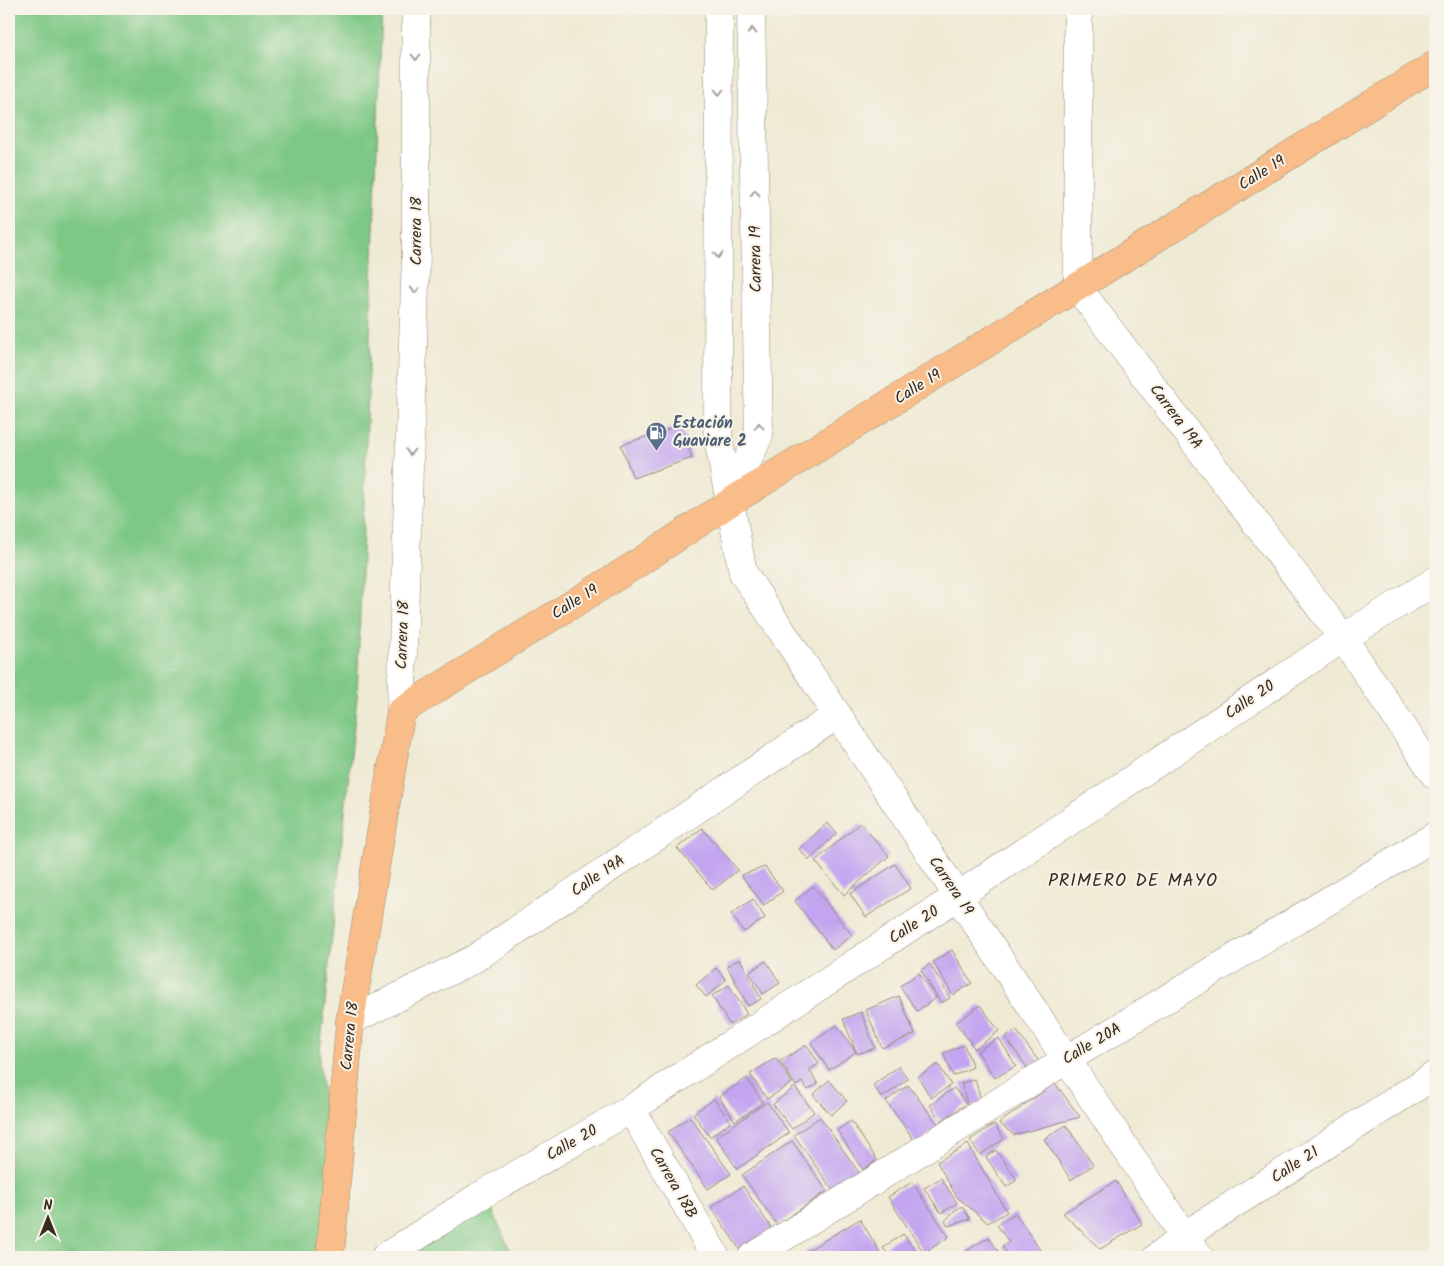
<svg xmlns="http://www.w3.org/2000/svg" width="1444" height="1266" viewBox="0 0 1444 1266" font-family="Kalam,sans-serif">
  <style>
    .green { fill: #7ec885; stroke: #5c7952 }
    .building { fill: #c2a4f0 }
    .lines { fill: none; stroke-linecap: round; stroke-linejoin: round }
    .minor-casing { stroke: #958a79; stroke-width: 29 }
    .major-casing { stroke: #958a79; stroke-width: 29 }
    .minor { stroke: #fff; stroke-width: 28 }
    .major { stroke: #f8bd89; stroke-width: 28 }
    .oneway { stroke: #a79f9a }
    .labels { text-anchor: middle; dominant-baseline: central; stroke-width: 4; stroke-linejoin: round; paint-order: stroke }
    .street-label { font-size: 16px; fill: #3b2a1e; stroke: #f7f3e8 }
    .service-label { font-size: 16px; font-weight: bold; fill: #4e5e75; stroke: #f7f3e8; text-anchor: start }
    .neighbourhood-label { font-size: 18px; letter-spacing: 1px; fill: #3b2a1e; stroke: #f7f3e8 }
  </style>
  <rect width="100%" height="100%" fill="#f7f3e8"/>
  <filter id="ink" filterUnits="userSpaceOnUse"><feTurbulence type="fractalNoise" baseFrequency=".02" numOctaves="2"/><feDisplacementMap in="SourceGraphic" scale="10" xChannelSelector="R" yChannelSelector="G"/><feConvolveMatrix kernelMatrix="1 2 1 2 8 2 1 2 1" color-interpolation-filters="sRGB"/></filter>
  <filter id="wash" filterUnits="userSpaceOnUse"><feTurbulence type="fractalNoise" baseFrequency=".0096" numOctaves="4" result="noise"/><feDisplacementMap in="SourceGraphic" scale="20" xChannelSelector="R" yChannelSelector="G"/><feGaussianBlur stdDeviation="1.12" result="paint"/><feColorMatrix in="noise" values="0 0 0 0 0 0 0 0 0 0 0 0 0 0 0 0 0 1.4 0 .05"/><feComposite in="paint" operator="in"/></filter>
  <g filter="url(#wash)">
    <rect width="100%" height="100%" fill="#efead4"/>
    <path class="green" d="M 9,9 L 382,9 L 357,697 L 319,1062 L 343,1257 L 9,1257 Z
      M 490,1205 L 513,1257 L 369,1257 Z"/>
    <g id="blocks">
      <path class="building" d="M 681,425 L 692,458 L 633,478 L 621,445 Z
        M 827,823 L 837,833 L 809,860 L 799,849 Z
        M 860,823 L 889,856 L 844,895 L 815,861 Z
        M 702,828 L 738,870 L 713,890 L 677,848 Z
        M 895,864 L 911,888 L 866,917 L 850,894 Z
        M 765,867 L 783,891 L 764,905 L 741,875 Z
        M 813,886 L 852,935 L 833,950 L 795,901 Z
        M 753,899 L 765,918 L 744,932 L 731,914 Z
        M 952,950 L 972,983 L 953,995 L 933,962 Z
        M 740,959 L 761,999 L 748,1006 L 727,966 Z
        M 766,961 L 780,983 L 763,994 L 749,972 Z
        M 930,964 L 950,998 L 941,1003 L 921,970 Z
        M 716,968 L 726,980 L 706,997 L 696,985 Z
        M 919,973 L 936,998 L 917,1011 L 900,986 Z
        M 729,985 L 747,1014 L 730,1025 L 712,996 Z
        M 899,996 L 915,1034 L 882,1048 L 866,1010 Z
        M 980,1005 L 999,1031 L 975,1049 L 956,1023 Z
        M 861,1012 L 875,1048 L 857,1054 L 843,1019 Z
        M 837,1025 L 856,1052 L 829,1070 L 811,1043 Z
        M 1016,1030 L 1040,1063 L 1029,1070 L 1005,1037 Z
        M 999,1038 L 1016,1066 L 995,1078 L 977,1051 Z
        M 807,1045 L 819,1064 L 809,1070 L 818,1084 L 808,1090 L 802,1082 L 796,1086 L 780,1061 Z
        M 964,1045 L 973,1067 L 953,1076 L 943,1053 Z
        M 776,1058 L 792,1083 L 767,1099 L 750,1074 Z
        M 938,1064 L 951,1085 L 931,1098 L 918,1077 Z
        M 899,1066 L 908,1079 L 882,1098 L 873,1085 Z
        M 747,1078 L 763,1103 L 735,1121 L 719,1097 Z
        M 975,1079 L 982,1103 L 968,1107 L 961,1083 Z
        M 829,1080 L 847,1101 L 831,1115 L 813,1095 Z
        M 1055,1083 L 1080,1117 L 1014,1135 L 999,1123 Z
        M 908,1085 L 940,1127 L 917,1144 L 886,1101 Z
        M 795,1087 L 814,1112 L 792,1129 L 773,1104 Z
        M 954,1088 L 966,1104 L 941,1121 L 930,1105 Z
        M 714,1099 L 731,1122 L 710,1137 L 693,1114 Z
        M 767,1102 L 789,1133 L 737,1169 L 716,1137 Z
        M 690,1117 L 731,1174 L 708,1189 L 668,1132 Z
        M 820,1117 L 860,1174 L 834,1192 L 794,1135 Z
        M 851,1121 L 877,1160 L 863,1170 L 837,1130 Z
        M 994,1124 L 1004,1139 L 980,1155 L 970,1140 Z
        M 1066,1125 L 1093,1165 L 1071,1180 L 1044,1139 Z
        M 792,1141 L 827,1191 L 777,1225 L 742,1175 Z
        M 968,1144 L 1007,1212 L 988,1223 L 957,1197 L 937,1162 Z
        M 996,1150 L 1017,1180 L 1006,1187 L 986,1157 Z
        M 941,1178 L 957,1203 L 941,1213 L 924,1188 Z
        M 1116,1181 L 1142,1224 L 1100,1249 L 1063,1213 Z
        M 912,1182 L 949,1237 L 924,1253 L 888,1197 Z
        M 743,1186 L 772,1229 L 740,1250 L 711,1207 Z
        M 962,1206 L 970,1219 L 948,1226 L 945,1221 L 954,1211 Z
        M 1015,1213 L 1045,1257 L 1010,1257 L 1002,1246 L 1009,1242 L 997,1225 Z
        M 860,1219 L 883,1257 L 808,1257 L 805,1252 Z
        M 903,1234 L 921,1257 L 890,1257 L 883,1248 Z
        M 989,1237 L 1002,1257 L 970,1257 L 966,1251 Z"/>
    </g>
  </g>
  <g filter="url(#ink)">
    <use href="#blocks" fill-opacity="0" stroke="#958a79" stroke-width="1"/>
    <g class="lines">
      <defs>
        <path id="minor" d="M 719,9 L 718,438 L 743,573 L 1184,1236 L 1200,1257
          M 1078,9 L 1078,288 L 1343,638 L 1435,775
          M 729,503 L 759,435 L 751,9
          M 401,711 L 416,253 L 416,9
          M 350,1021 L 474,959 L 837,715
          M 631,1109 L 716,1257
          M 385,1257 L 478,1197 L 631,1109 L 958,896 L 1343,638 L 1435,581
          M 752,1257 L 1066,1060 L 1435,836
          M 1157,1257 L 1184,1236 L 1435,1075"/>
        <path id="major" d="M 330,1257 L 350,1021 L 401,711 L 635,565 L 729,503 L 1435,65"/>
      </defs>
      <use href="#minor" class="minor-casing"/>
      <use href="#major" class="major-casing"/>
      <use href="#minor" class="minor"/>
      <use href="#major" class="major"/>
    </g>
    <defs><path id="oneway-chevron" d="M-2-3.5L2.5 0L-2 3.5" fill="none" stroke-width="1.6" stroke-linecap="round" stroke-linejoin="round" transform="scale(1.25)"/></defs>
    <g class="oneway">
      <use href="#oneway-chevron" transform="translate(752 31) rotate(-91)"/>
      <use href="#oneway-chevron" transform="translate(416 57) rotate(90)"/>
      <use href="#oneway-chevron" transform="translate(719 92) rotate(90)"/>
      <use href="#oneway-chevron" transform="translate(755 193) rotate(-91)"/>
      <use href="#oneway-chevron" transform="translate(718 255) rotate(90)"/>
      <use href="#oneway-chevron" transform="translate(415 290) rotate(92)"/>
      <use href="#oneway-chevron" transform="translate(759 426) rotate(-91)"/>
      <use href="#oneway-chevron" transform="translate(410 452) rotate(92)"/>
    </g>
  </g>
  <defs>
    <symbol id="fuel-pin" viewBox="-11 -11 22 30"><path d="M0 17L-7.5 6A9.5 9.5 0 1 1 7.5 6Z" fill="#5c6f8a" stroke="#f7f3e8"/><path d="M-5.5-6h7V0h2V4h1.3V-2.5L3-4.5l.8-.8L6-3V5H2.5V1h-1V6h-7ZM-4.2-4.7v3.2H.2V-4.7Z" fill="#fff"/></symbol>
  </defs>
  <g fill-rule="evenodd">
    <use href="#fuel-pin" x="644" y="420" width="25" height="34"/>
  </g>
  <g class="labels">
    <g class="street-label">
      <text transform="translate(1262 173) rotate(-32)">Calle 19</text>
      <text transform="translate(416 231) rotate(-90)">Carrera 18</text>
      <text transform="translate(756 259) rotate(-91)">Carrera 19</text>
      <text transform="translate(918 387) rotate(-32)">Calle 19</text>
      <text transform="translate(1176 417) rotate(53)">Carrera 19A</text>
      <text transform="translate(575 602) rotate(-32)">Calle 19</text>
      <text transform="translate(403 635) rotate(-88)">Carrera 18</text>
      <text transform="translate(1250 700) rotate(-34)">Calle 20</text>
      <text transform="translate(598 876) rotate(-34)">Calle 19A</text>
      <text transform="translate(951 886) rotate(56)">Carrera 19</text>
      <text transform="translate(914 925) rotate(-33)">Calle 20</text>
      <text transform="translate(350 1036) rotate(-84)">Carrera 18</text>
      <text transform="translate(1092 1044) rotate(-31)">Calle 20A</text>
      <text transform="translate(572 1143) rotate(-30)">Calle 20</text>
      <text transform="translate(1295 1165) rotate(-33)">Calle 21</text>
      <text transform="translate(673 1183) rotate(60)">Carrera 18B</text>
    </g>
    <g class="service-label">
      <text x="673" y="423">Estación<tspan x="673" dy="18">Guaviare 2</tspan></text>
    </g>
    <g class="neighbourhood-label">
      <text x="1133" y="881">PRIMERO DE MAYO</text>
    </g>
  </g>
  <rect width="1444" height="1266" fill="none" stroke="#f7f3e8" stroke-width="30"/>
  <g transform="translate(48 1218)" stroke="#f7f3e8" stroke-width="4" paint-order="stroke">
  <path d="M0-4L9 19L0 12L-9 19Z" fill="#3b2a1e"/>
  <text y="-8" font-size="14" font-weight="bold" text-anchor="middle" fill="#3b2a1e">N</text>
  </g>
</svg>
